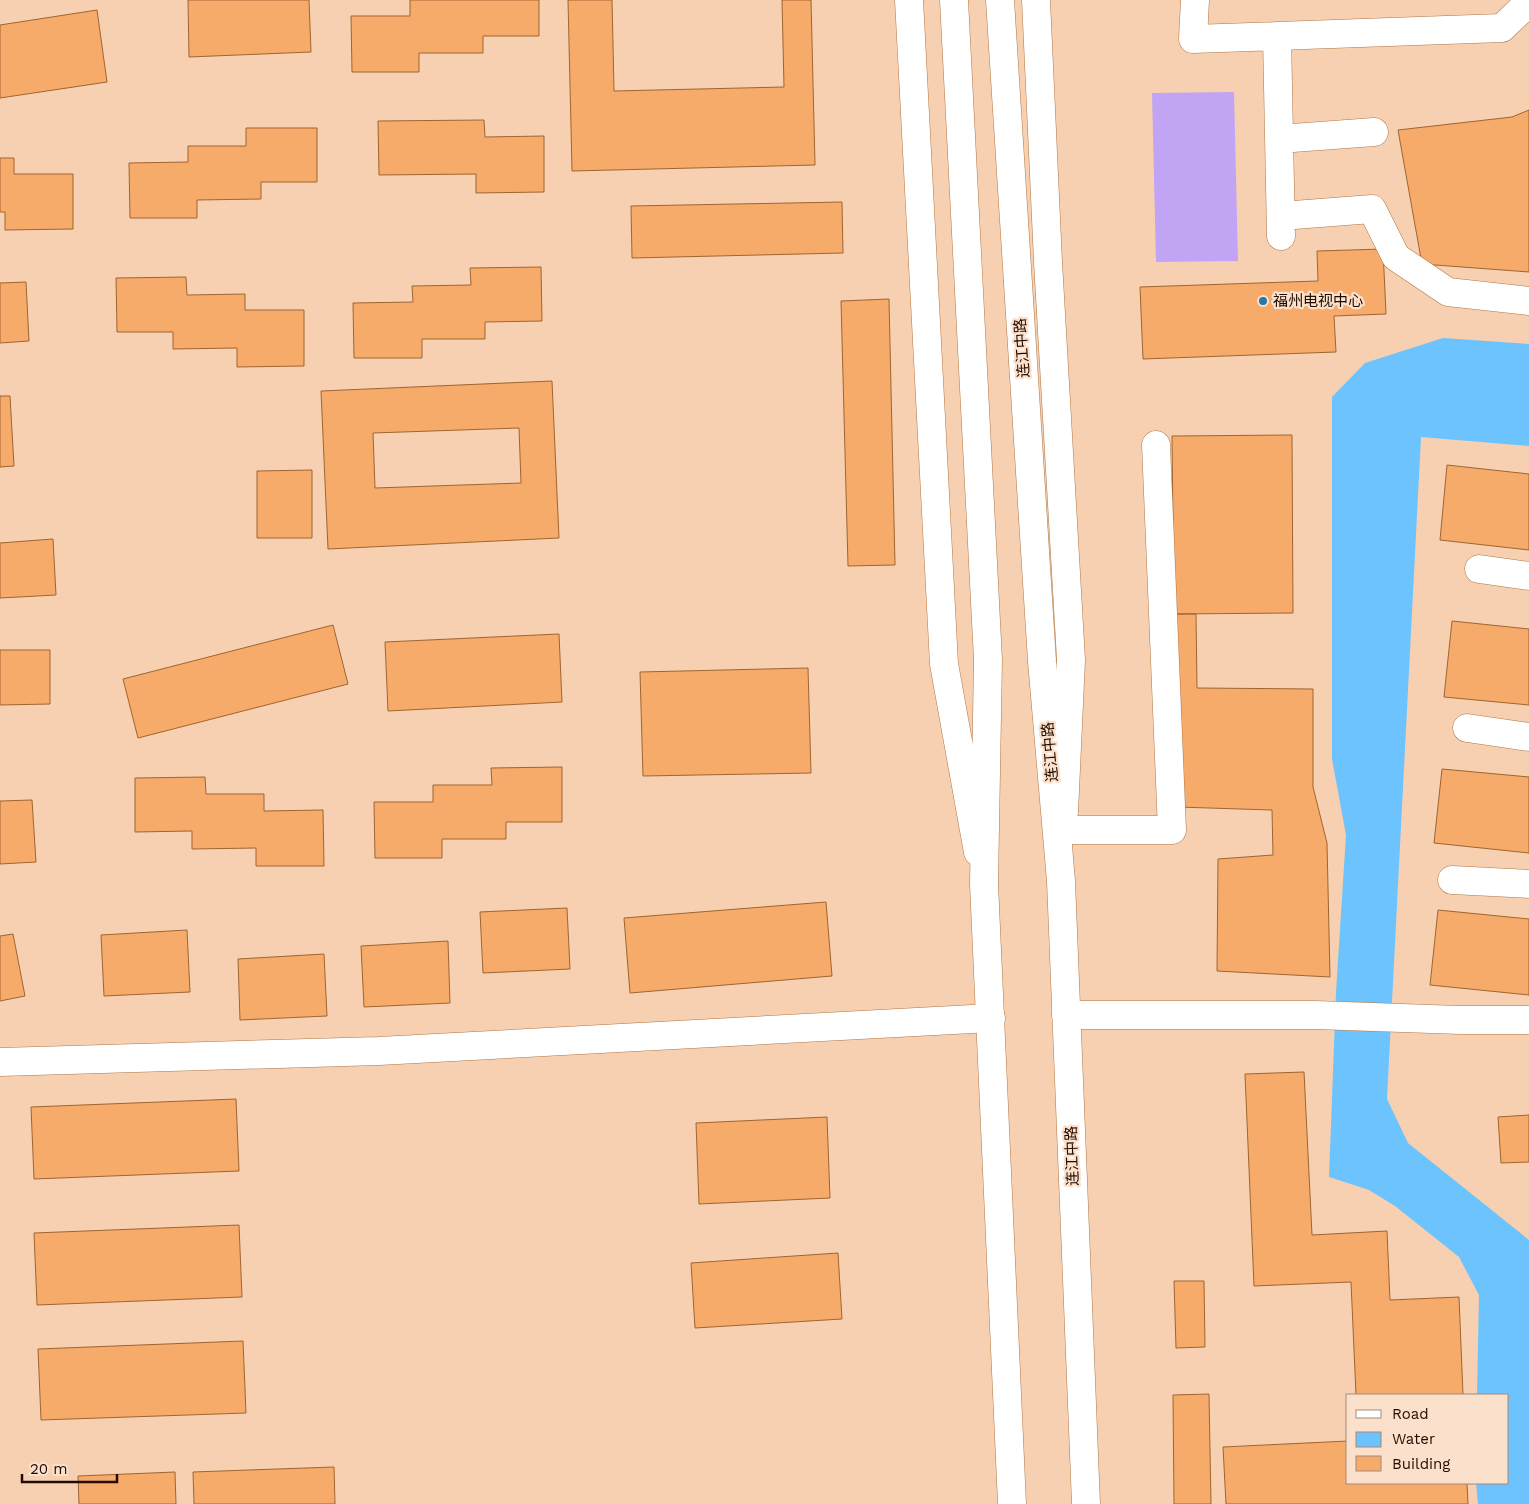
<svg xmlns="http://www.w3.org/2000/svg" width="1529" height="1504" viewBox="0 0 1529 1504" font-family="'Work Sans','Noto Sans SC',sans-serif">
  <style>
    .garden { fill: #c1a4f3 }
    .water { fill: #6dc3fe }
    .building { fill: #f6ab6b; stroke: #9f6530; fill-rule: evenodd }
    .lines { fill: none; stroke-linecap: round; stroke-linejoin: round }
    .minor-casing { stroke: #b17642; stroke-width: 29 }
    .major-casing { stroke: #b17642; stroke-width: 29 }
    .highway-casing { stroke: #b17642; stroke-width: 29 }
    .minor { stroke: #fff; stroke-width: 28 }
    .major { stroke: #fff; stroke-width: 28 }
    .highway { stroke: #fff; stroke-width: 28 }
    .poi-dot { fill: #2777a8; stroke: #fbe0cb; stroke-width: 2 }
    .labels { text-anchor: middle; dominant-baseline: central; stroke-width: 4.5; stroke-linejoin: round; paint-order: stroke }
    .poi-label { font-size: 15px; fill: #220c00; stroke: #fbe0cb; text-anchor: start }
    .street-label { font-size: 15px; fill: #220c00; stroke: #fbe0cb }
  </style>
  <rect width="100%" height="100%" fill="#f7d0b1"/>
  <path class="garden" d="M 1234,92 L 1238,261 L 1156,262 L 1152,93 Z"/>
  <path class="water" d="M 1443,338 L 1529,344 L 1529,446 L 1421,437 L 1387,1099 L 1408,1143 L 1529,1240 L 1529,1504 L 1478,1504 L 1476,1483 L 1508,1483 L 1508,1395 L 1477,1395 L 1479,1295 L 1459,1257 L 1395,1206 L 1369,1190 L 1329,1177 L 1336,992 L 1346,835 L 1332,759 L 1332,397 L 1365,363 Z"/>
  <path class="building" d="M 188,0 L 309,0 L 311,52 L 189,57 Z
    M 410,0 L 539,0 L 539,36 L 483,36 L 483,53 L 419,53 L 419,72 L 352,72 L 351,16 L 410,16 Z
    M 568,0 L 612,0 L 614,91 L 784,87 L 782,0 L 811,0 L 815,165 L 572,171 Z
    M 97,10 L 107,82 L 0,98 L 0,25 Z
    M 1529,110 L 1529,272 L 1422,264 L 1398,130 L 1512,117 Z
    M 484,120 L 485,137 L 544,136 L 544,192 L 476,193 L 476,174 L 379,175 L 378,121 Z
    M 246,128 L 317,128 L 317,182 L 261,182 L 261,199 L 197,200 L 197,218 L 130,218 L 129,163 L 188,162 L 188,146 L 246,146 Z
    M 0,158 L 14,158 L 14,174 L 73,174 L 73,229 L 5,230 L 5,212 L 0,212 Z
    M 842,202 L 843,253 L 632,258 L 631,206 Z
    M 1383,249 L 1386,314 L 1334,316 L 1336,352 L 1143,359 L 1140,287 L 1318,281 L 1317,251 Z
    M 541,267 L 542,321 L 485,322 L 485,339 L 422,339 L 422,358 L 354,358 L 353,303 L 413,302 L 412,286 L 471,285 L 470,268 Z
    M 186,277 L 187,295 L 245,294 L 245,310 L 304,310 L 304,366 L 237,367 L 237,348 L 173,349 L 173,332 L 117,332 L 116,278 Z
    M 26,282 L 29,341 L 0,343 L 0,283 Z
    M 889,299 L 895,565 L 848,566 L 841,301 Z
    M 552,381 L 559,538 L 328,549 L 321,391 ZM 519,428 L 521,483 L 375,488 L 373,433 Z
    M 0,396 L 10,396 L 14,466 L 0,467 Z
    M 1292,435 L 1293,613 L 1174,614 L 1172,436 Z
    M 1447,465 L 1529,474 L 1529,550 L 1440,540 Z
    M 312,470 L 312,538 L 257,538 L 257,471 Z
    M 53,539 L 56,595 L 0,598 L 0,543 Z
    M 1174,614 L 1196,614 L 1197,688 L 1313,689 L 1313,787 L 1327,843 L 1330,977 L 1217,971 L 1218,859 L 1273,855 L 1272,810 L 1177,807 Z
    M 1452,621 L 1529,629 L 1529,705 L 1444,697 Z
    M 333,625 L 348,684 L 138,738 L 123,679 Z
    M 559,634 L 562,702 L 388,711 L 385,642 Z
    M 0,650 L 50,650 L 50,704 L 0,705 Z
    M 808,668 L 811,773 L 643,776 L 640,672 Z
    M 562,767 L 562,822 L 506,822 L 506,839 L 442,839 L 442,858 L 375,858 L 374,802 L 433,802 L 433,785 L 492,785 L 491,768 Z
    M 1442,769 L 1529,777 L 1529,853 L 1434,843 Z
    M 205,777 L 206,794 L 264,794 L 264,811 L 323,810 L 324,866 L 256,866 L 256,848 L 192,849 L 192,831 L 135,832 L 135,778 Z
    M 32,800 L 36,862 L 0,864 L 0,801 Z
    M 826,902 L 832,976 L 630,993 L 624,918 Z
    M 567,908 L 570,969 L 483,973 L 480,912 Z
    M 1438,910 L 1529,919 L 1529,995 L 1430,985 Z
    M 187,930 L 190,992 L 104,996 L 101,935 Z
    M 13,934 L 25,996 L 0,1001 L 0,936 Z
    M 448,941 L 450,1003 L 364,1007 L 361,946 Z
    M 324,954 L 327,1016 L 240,1020 L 238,959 Z
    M 1304,1072 L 1312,1235 L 1387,1231 L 1390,1300 L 1459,1297 L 1463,1395 L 1356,1395 L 1351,1282 L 1254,1286 L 1245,1074 Z
    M 236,1099 L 239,1171 L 34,1179 L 31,1107 Z
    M 1529,1115 L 1529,1162 L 1501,1163 L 1498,1117 Z
    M 827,1117 L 830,1198 L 699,1204 L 696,1123 Z
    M 239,1225 L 242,1297 L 37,1305 L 34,1233 Z
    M 838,1253 L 842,1319 L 695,1328 L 691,1263 Z
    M 1174,1281 L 1204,1281 L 1205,1347 L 1176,1348 Z
    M 243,1341 L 246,1413 L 41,1420 L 38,1349 Z
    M 1209,1394 L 1211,1504 L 1174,1504 L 1173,1395 Z
    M 1348,1441 L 1348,1483 L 1467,1483 L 1468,1504 L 1226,1504 L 1223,1447 Z
    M 334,1467 L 335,1504 L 194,1504 L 193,1472 Z
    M 175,1472 L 176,1504 L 79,1504 L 78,1476 Z"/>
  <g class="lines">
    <defs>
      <path id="minor" d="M 1195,0 L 1193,39 L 1502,28 L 1529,2
        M 1277,36 L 1281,236
        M 1279,139 L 1374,132
        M 1281,216 L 1372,209 L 1396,257 L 1448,292 L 1529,301
        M 1479,569 L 1529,576
        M 1467,728 L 1529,737
        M 1063,830 L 1172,830 L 1156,445
        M 1452,880 L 1529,884
        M 1066,1015 L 1315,1015 L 1460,1020 L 1529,1020
        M 0,1062 L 379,1051 L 991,1018"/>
      <path id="major" d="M 909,0 L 944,664 L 978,852
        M 1036,0 L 1048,262 L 1071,660 L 1064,812"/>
      <path id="highway" d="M 954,0 L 988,660 L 984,884 L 1012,1504
        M 1000,0 L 1042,661 L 1061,881 L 1086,1504"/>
    </defs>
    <use href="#minor" class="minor-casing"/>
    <use href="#major" class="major-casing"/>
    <use href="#highway" class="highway-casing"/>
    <use href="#minor" class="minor"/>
    <use href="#major" class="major"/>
    <use href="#highway" class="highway"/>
  </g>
  <circle class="poi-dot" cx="1263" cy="301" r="5"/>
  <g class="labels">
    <g class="poi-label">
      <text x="1273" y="301">福州电视中心</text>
    </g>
    <g class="street-label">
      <text transform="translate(1022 348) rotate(-94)">连江中路</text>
      <text transform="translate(1050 752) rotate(-95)">连江中路</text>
      <text transform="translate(1072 1156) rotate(-92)">连江中路</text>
    </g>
  </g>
  <rect x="1346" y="1394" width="162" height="90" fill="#fbe0cb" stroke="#a48b7a"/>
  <rect x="1356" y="1410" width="25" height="8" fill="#ffffff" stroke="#a48b7a"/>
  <text x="1392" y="1419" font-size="15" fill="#220c00">Road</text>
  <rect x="1356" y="1432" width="25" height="15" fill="#6dc3fe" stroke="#a48b7a"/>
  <text x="1392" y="1444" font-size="15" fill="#220c00">Water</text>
  <rect x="1356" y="1456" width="25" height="15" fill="#f6ab6b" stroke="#a48b7a"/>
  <text x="1392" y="1469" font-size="15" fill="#220c00">Building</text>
  <path d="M22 1474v8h95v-8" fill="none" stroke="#220c00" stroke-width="2.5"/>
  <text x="30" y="1474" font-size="15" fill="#220c00" stroke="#fbe0cb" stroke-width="4" paint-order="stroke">20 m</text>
</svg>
